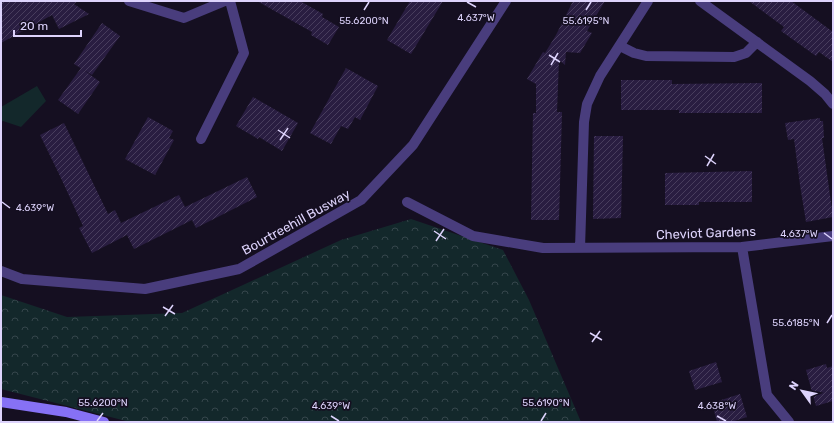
<svg xmlns="http://www.w3.org/2000/svg" width="834" height="423" viewBox="0 0 834 423" font-family="Rubik,sans-serif">
  <style>
    .forest { fill: url(#forest-crowns) }
    .green { fill: #13282b }
    .building { fill: url(#building-hatch) }
    .lines { fill: none; stroke-linecap: round; stroke-linejoin: round }
    .minor { stroke: #493d7d; stroke-width: 10 }
    .secondary { stroke: #8671f5; stroke-width: 10 }
    .ticks { fill: none; stroke: #ddd3fc; stroke-width: 1.5 }
    .labels { text-anchor: middle; dominant-baseline: central; stroke-width: 3.5; stroke-linejoin: round; paint-order: stroke }
    .street-label { font-size: 13px; fill: #ddd3fc; stroke: #150f21 }
    .ticks-label { font-size: 10px; text-anchor: middle; fill: #ddd3fc; stroke: #150f21; stroke-width: 3.5; stroke-linejoin: round; paint-order: stroke }
  </style>
  <defs>
    <pattern id="forest-crowns" width="20" height="18" patternUnits="userSpaceOnUse"><rect width="20" height="18" fill="#13282b"/><path d="M2 6a3 3 0 1 1 6 0M12 15a3 3 0 1 1 6 0" fill="none" stroke="#35464b"/></pattern>
    <pattern id="building-hatch" width="6" height="6" patternUnits="userSpaceOnUse"><rect width="6" height="6" fill="#291d41"/><path d="M-1 1l2-2M0 6l6-6M5 7l2-2" fill="none" stroke="#483d5d"/></pattern>
  </defs>
  <rect width="100%" height="100%" fill="#150f21"/>
  <path class="forest" d="M 411,219 L 503,250 L 529,300 L 581,422 L 130,422 L 1,389 L 1,295 L 67,317 L 182,313 L 341,240 Z"/>
  <path class="green" d="M 37,86 L 46,101 L 21,127 L 3,121 L 1,122 L 1,107 Z"/>
  <path class="building" d="M 1,1 L 78,1 L 74,4 L 89,14 L 59,29 L 52,15 L 1,43 Z
    M 257,1 L 300,1 L 323,14 L 322,17 L 339,27 L 328,45 L 311,35 L 312,32 Z
    M 410,1 L 443,1 L 411,54 L 387,40 Z
    M 573,1 L 605,1 L 587,31 L 592,33 L 580,53 L 566,52 L 565,65 L 559,60 L 557,112 L 562,112 L 559,220 L 531,220 L 533,113 L 536,113 L 536,84 L 527,79 L 543,52 L 545,53 L 556,35 Z
    M 749,1 L 791,1 L 833,32 L 833,62 L 819,52 L 816,56 L 781,31 L 784,27 Z
    M 102,23 L 120,36 L 92,75 L 74,64 Z
    M 81,68 L 100,82 L 78,114 L 58,100 Z
    M 346,68 L 378,86 L 360,120 L 355,117 L 348,129 L 341,126 L 331,144 L 310,133 Z
    M 621,80 L 672,80 L 672,84 L 762,83 L 762,113 L 679,113 L 679,110 L 621,110 Z
    M 253,97 L 298,123 L 282,151 L 259,137 L 258,139 L 236,126 Z
    M 148,117 L 173,131 L 169,138 L 174,140 L 155,175 L 125,159 Z
    M 820,118 L 820,121 L 823,121 L 824,138 L 822,138 L 833,217 L 806,222 L 800,185 L 794,139 L 788,140 L 785,123 Z
    M 64,123 L 108,214 L 115,210 L 121,223 L 179,195 L 185,207 L 247,177 L 257,197 L 196,228 L 192,220 L 134,249 L 127,235 L 92,253 L 79,228 L 83,226 L 60,176 L 40,135 Z
    M 594,136 L 623,136 L 621,218 L 593,219 Z
    M 752,171 L 752,202 L 699,202 L 699,205 L 665,205 L 665,173 Z
    M 716,362 L 722,382 L 695,390 L 689,371 Z
    M 826,364 L 827,368 L 833,366 L 833,401 L 816,406 L 806,370 Z
    M 740,394 L 747,417 L 731,422 L 717,422 L 712,403 Z"/>
  <g class="lines">
    <path class="minor" d="M 129,1 L 184,18 L 225,1
      M 700,1 L 810,81 L 825,94 L 833,104
      M 620,46 L 634,53 L 646,56 L 734,57 L 746,53 L 757,42
      M 201,139 L 244,53 L 230,1
      M 407,202 L 473,236 L 543,248 L 742,247 L 833,236
      M 742,247 L 767,395 L 789,422
      M 580,248 L 584,122 L 587,104 L 600,76 L 648,1
      M 1,271 L 22,279 L 145,289 L 239,269 L 361,200 L 413,145 L 506,1"/>
    <path class="secondary" d="M 1,402 L 66,412 L 104,422"/>
  </g>
  <path class="ticks" d="M 467,2 L 476,7M 364,10 L 369,2M 586,10 L 591,2M 549,55 L 560,62M 551,65 L 558,53M 278,130 L 290,138M 280,140 L 288,128M 705,156 L 716,164M 707,166 L 714,154M 2,202 L 10,208M 434,231 L 446,239M 824,233 L 832,239M 436,241 L 444,229M 163,307 L 175,314M 165,316 L 173,305M 827,323 L 832,315M 590,333 L 602,340M 592,342 L 600,331M 331,416 L 339,421M 717,416 L 726,421M 97,421 L 103,413M 541,421 L 546,413"/>
  <g class="labels">
    <g class="street-label">
      <text transform="translate(296 222) rotate(-29)">Bourtreehill Busway</text>
      <text transform="translate(706 233) rotate(-2)">Cheviot Gardens</text>
    </g>
  </g>
  <g class="ticks-label">
    <text x="476" y="21">4.637°W</text>
    <text x="364" y="24">55.6200°N</text>
    <text x="586" y="24">55.6195°N</text>
    <text x="35" y="211">4.639°W</text>
    <text x="799" y="237">4.637°W</text>
    <text x="796" y="326">55.6185°N</text>
    <text x="103" y="406">55.6200°N</text>
    <text x="546" y="406">55.6190°N</text>
    <text x="331" y="409">4.639°W</text>
    <text x="717" y="409">4.638°W</text>
  </g>
  <rect width="834" height="423" fill="none" stroke="#ddd3fc" stroke-width="4"/>
  <g transform="translate(802 391) rotate(303)" stroke="#150f21" stroke-width="3" paint-order="stroke">
  <path d="M0-3L7 15L0 10L-7 15Z" fill="#ddd3fc"/>
  <text y="-6" font-size="11" font-weight="bold" text-anchor="middle" fill="#ddd3fc">N</text>
  </g>
  <path d="M14 30v6h67v-6" fill="none" stroke="#ddd3fc" stroke-width="2"/>
  <text x="20" y="30" font-size="12" fill="#ddd3fc" stroke="#150f21" stroke-width="3" paint-order="stroke">20 m</text>
</svg>
